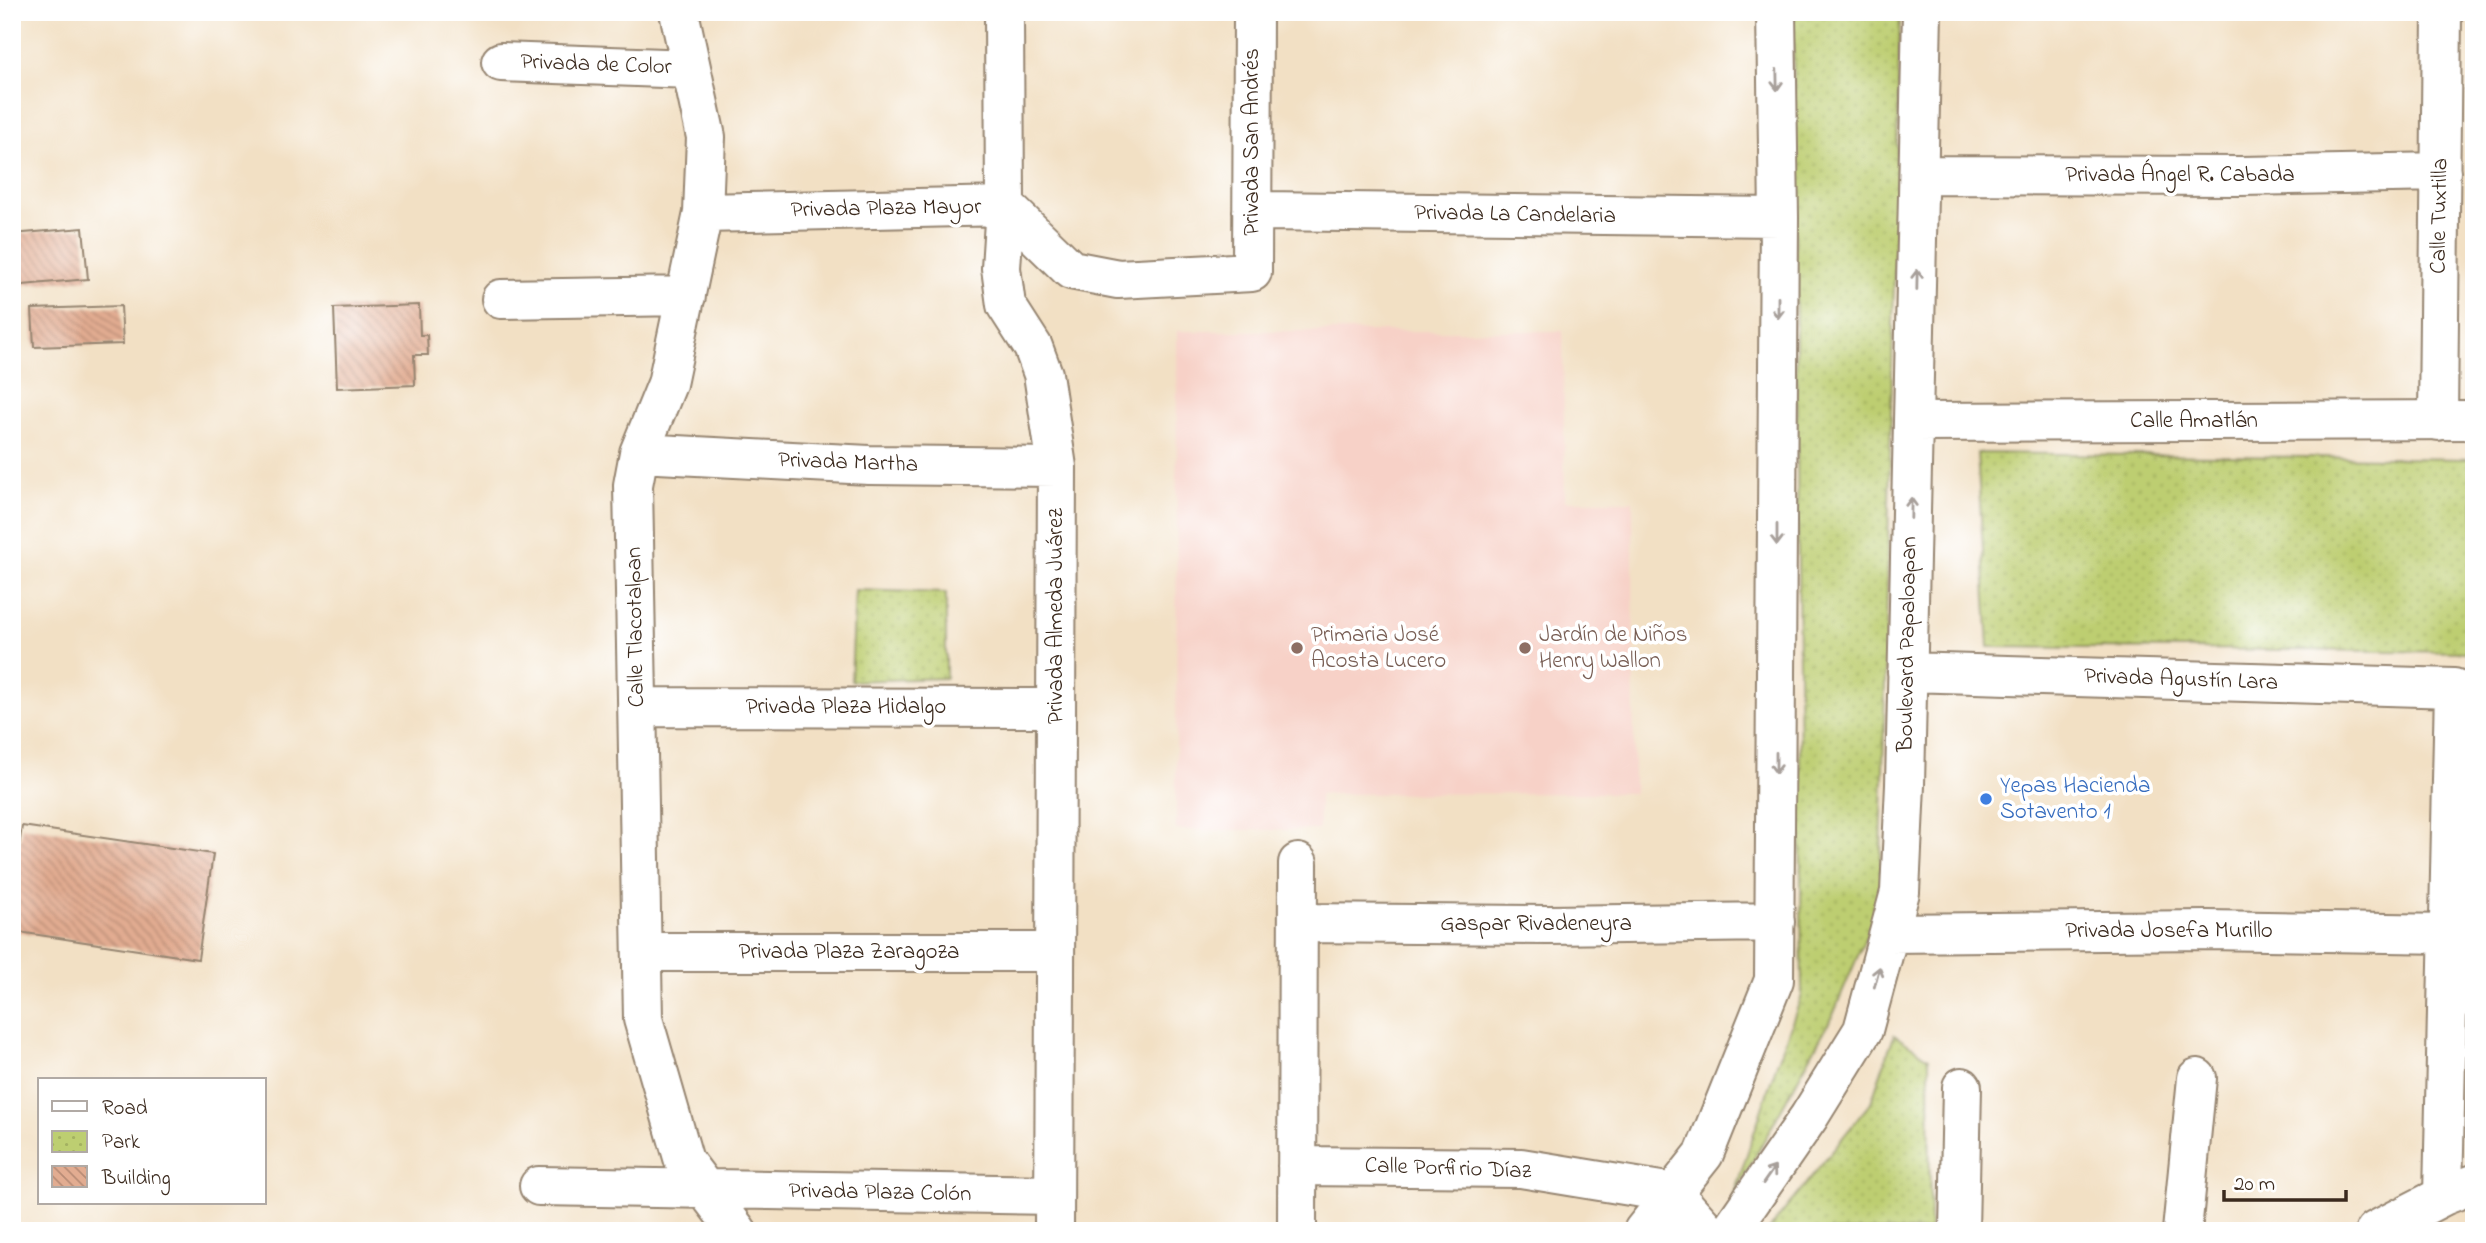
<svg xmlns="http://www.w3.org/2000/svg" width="2486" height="1243" viewBox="0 0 2486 1243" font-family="'Indie Flower',sans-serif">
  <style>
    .built { fill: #f7d1c7 }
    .park { fill: url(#park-dots); stroke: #7c7c48; stroke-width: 2 }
    .building { fill: url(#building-back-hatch) }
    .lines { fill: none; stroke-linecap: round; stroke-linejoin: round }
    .minor-casing { stroke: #968571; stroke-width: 42 }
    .minor { stroke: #fff; stroke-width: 38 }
    .oneway { stroke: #a79f9a }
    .education-dot { fill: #8d6e63; stroke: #fff; stroke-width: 2.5 }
    .shop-dot { fill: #3f7fe0; stroke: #fff; stroke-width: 2.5 }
    .labels { text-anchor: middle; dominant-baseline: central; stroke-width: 7; stroke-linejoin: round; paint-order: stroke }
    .street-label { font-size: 23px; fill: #3b2a1e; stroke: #fff }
    .education-label { font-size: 23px; fill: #785e54; stroke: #fff; text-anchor: start }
    .shop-label { font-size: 23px; fill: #366cbe; stroke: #fff; text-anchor: start }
  </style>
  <defs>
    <pattern id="park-dots" width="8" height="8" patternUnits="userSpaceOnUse" patternTransform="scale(1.75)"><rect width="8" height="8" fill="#bdce71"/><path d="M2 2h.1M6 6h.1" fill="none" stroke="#a3b161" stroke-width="1.8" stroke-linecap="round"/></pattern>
    <pattern id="building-back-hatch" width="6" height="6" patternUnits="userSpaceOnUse" patternTransform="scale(1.75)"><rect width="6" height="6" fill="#e2ac91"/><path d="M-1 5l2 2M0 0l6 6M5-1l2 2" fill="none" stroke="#b88c76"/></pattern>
  </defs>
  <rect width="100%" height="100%" fill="#fff"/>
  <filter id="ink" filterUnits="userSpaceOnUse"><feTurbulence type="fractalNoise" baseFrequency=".0143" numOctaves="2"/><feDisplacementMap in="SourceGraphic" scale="14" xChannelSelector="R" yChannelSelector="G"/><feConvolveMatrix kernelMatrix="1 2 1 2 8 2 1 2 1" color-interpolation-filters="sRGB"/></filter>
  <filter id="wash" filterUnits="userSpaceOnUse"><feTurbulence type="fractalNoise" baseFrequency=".00686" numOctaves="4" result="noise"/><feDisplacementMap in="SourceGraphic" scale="28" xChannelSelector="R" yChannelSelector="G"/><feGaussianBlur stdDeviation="1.57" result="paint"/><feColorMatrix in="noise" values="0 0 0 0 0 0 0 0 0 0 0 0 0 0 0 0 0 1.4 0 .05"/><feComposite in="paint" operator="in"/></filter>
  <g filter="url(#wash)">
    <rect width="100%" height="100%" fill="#f2e0c4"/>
    <path class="built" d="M 1177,331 L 1563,331 L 1565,501 L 1633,501 L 1634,793 L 1319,794 L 1319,830 L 1176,830 Z"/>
    <path class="park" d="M 1793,12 L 1900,12 L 1880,903 L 1833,1015 L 1733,1197 L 1775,1069 L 1802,995 Z
      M 1977,453 L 2474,459 L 2474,652 L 1989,647 Z
      M 855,590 L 946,593 L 946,678 L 851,681 Z
      M 1894,1035 L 1929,1058 L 1930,1231 L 1768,1231 L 1871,1102 Z"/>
    <g id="blocks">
      <path class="building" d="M 83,228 L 88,279 L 12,286 L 12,234 Z
        M 419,305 L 420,335 L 427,335 L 428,355 L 414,355 L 415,385 L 337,388 L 334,308 Z
        M 121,306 L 123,344 L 34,347 L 32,309 Z
        M 22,826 L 213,854 L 198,959 L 12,931 L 12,896 Z"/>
    </g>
  </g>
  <g filter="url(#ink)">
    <use href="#blocks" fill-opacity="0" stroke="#968571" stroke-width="2"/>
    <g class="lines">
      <defs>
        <path id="minor" d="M 679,12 L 706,137 L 703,213 L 667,384 L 639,453 L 633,485 L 643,1019 L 684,1161 L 737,1231
          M 1004,12 L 1005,206 L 1001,268 L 1006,305 L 1033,347 L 1043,374 L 1057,467 L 1054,1231
          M 501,62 L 691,69
          M 1919,175 L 2241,176 L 2441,172
          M 1252,211 L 1779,217
          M 703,213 L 1005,206 L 1071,270 L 1118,279 L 1252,272 L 1253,12
          M 501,299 L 686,296
          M 2438,421 L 2442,12
          M 1913,422 L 2474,420
          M 639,453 L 869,465 L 1057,467
          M 1907,672 L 2454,688 L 2443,1196
          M 637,707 L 1056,708
          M 1298,923 L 1549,925 L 1775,922
          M 1889,933 L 2208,930 L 2449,934
          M 642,952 L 1055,952
          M 1297,1166 L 1521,1168 L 1673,1193 L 1707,1231
          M 539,1186 L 1054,1195
          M 1297,1231 L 1298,863
          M 1643,1231 L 1704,1154 L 1774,980 L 1779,217 L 1776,12
          M 1730,1231 L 1809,1117 L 1863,1030 L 1900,892 L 1905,785 L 1922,12
          M 1959,1231 L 1962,1087
          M 2182,1231 L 2197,1078
          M 2375,1231 L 2443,1196 L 2474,1184"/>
      </defs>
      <use href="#minor" class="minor-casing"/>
      <use href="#minor" class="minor"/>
    </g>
    <defs><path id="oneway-shaft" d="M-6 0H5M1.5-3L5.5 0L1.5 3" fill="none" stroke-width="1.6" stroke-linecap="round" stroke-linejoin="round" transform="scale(1.75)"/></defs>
    <g class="oneway">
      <use href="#oneway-shaft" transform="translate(1777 80) rotate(89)"/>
      <use href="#oneway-shaft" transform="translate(1917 280) rotate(-89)"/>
      <use href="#oneway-shaft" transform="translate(1778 308) rotate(90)"/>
      <use href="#oneway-shaft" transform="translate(1911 508) rotate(-89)"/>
      <use href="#oneway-shaft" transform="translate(1777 535) rotate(90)"/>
      <use href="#oneway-shaft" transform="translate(1776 763) rotate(90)"/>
      <use href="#oneway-shaft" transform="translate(1877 977) rotate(-75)"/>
      <use href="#oneway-shaft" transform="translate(1769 1175) rotate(-55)"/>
    </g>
  </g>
  <g class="education-dot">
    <circle cx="1297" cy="648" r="7"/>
    <circle cx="1525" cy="648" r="7"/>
  </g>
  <circle class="shop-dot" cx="1986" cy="799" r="7"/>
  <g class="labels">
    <g class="street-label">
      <text transform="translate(596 65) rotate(2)">Privada de Color</text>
      <text transform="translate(1252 142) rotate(-90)">Privada San Andrés</text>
      <text x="2180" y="175">Privada Ángel R. Cabada</text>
      <text transform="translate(886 209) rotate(-1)">Privada Plaza Mayor</text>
      <text transform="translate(1515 215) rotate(1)">Privada La Candelaria</text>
      <text transform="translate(2440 216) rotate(-89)">Calle Tuxtilla</text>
      <text x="2194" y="421">Calle Amatlán</text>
      <text transform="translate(848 463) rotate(2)">Privada Martha</text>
      <text transform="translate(1056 616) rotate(-90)">Privada Almeda Juárez</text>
      <text transform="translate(636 627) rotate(-91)">Calle Tlacotalpan</text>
      <text transform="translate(1908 644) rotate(-89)">Boulevard Papaloapan</text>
      <text transform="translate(2181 680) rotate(2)">Privada Agustín Lara</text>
      <text x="846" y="707">Privada Plaza Hidalgo</text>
      <text x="1536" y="924">Gaspar Rivadeneyra</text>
      <text x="2169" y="931">Privada Josefa Murillo</text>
      <text x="849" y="952">Privada Plaza Zaragoza</text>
      <text transform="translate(1448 1169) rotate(2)">Calle Porfirio Díaz</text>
      <text transform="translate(880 1193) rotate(1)">Privada Plaza Colón</text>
    </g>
    <g class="education-label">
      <text x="1311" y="635">Primaria José<tspan x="1311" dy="26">Acosta Lucero</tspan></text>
      <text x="1539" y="635">Jardín de Niños<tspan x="1539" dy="26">Henry Wallon</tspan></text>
    </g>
    <g class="shop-label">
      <text x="2000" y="786">Yepas Hacienda<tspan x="2000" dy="26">Sotavento 1</tspan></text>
    </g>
  </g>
  <rect width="2486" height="1243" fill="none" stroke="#fff" stroke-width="42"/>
  <rect x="38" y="1078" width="228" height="126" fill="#ffffff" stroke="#b1aaa5" stroke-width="2"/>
  <rect x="52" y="1101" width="35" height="10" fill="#ffffff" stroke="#b1aaa5" stroke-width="2"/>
  <text x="102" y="1114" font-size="21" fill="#3b2a1e">Road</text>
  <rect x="52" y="1131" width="35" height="21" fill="url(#park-dots)" stroke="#b1aaa5" stroke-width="2"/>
  <text x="102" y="1148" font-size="21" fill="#3b2a1e">Park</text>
  <rect x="52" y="1166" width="35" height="21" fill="url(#building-back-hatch)" stroke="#b1aaa5" stroke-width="2"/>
  <text x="102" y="1184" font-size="21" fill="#3b2a1e">Building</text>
  <path d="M2224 1190v10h122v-10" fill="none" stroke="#3b2a1e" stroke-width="3.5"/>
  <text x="2234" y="1190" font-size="21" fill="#3b2a1e" stroke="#ffffff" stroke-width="5" paint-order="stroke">20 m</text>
</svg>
